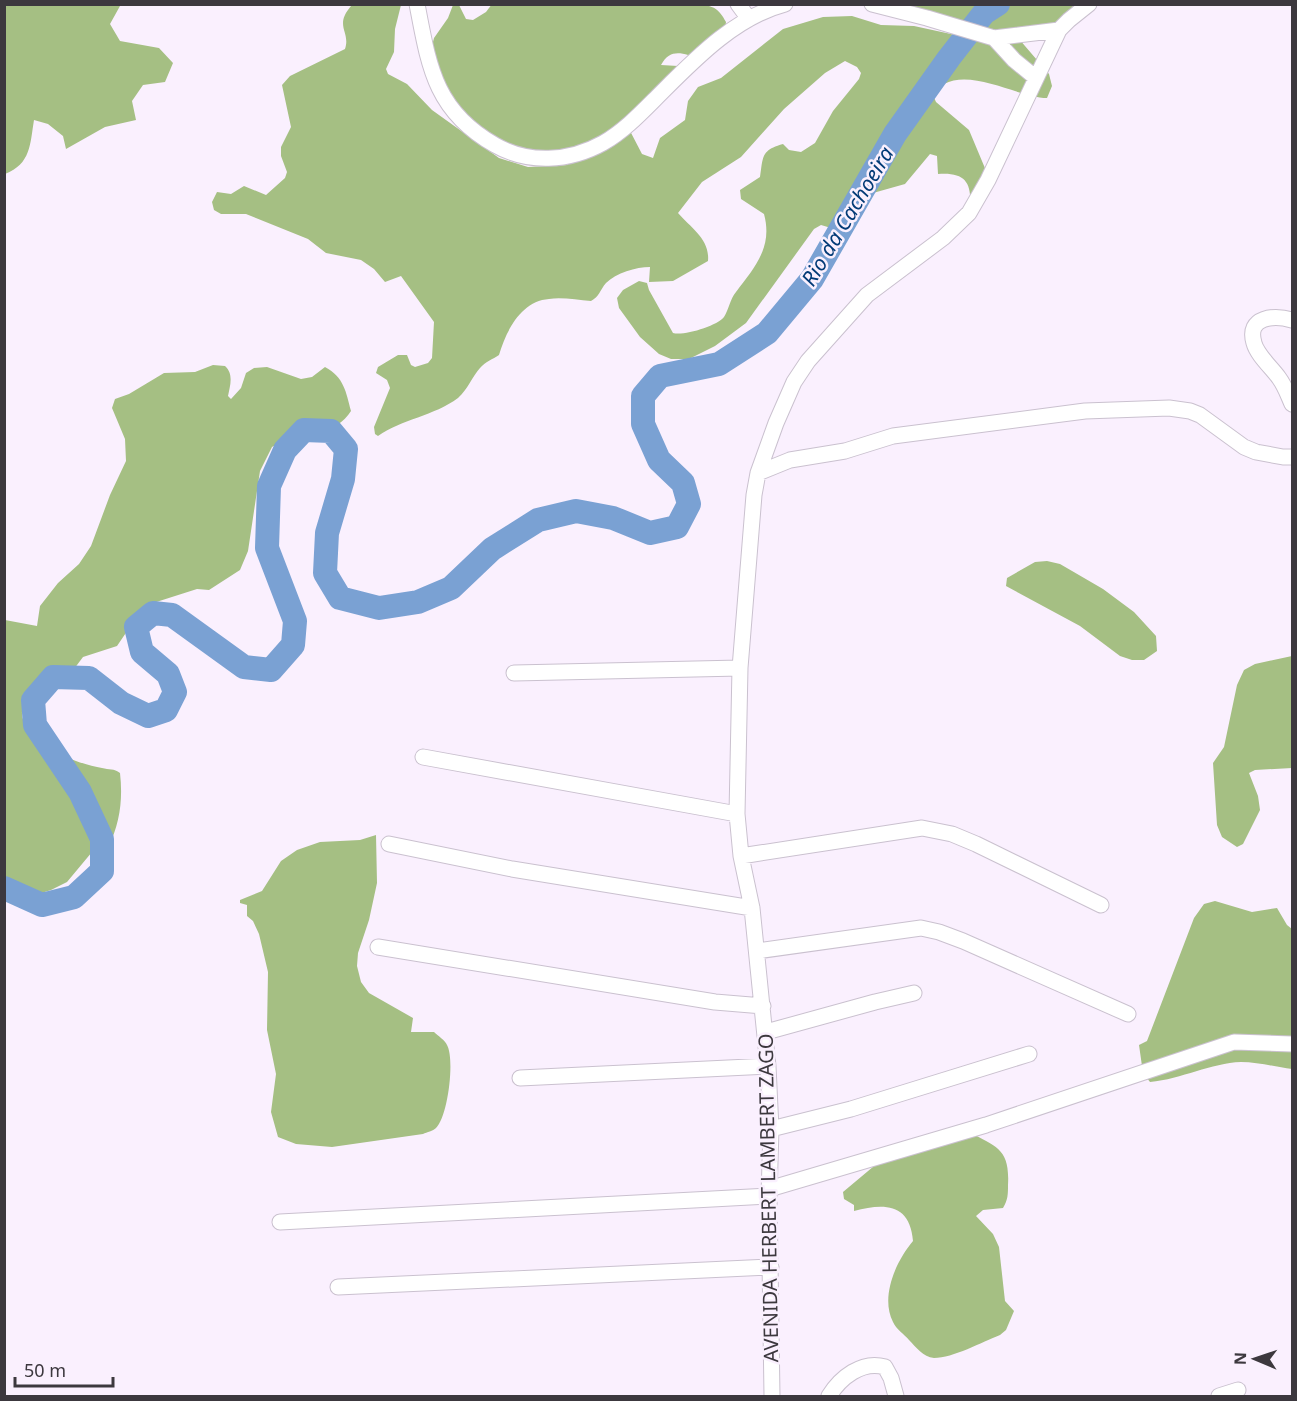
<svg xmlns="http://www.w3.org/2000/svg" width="1297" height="1401" viewBox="0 0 1297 1401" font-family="'Noto Sans',sans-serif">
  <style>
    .forest { fill: #a5bf83 }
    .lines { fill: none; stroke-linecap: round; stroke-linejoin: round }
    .river { stroke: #7aa1d3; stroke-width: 24 }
    .minor-casing { stroke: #cac1cf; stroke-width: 17 }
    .minor { stroke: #fff; stroke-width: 15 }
    .labels { text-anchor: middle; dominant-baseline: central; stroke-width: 5; stroke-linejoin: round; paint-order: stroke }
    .street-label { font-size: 20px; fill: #3c383e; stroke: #faf0fe }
    .water-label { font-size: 21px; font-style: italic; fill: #033b77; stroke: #faf0fe }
  </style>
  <rect width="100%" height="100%" fill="#faf0fe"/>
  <path class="forest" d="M 5,4 L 129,5 L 120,6 L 110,24 L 120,41 L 159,48 L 173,63 L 165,82 L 143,85 L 132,101 L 136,120 L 105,127 L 66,149 L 63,136 L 48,124 L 34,120 C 30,144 31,164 5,174 Z
    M 492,4 L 701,4 C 715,7 719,9 726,22 L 724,35 L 700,58 C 683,54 671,47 661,65 L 678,66 L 681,71 L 629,129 L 642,154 L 653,158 L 660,138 L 685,120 L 688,101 L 698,87 L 721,78 L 783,29 L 823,17 L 852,16 L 881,25 L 914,26 L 974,39 L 888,5 L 1076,5 C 1069,31 1042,33 1019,39 L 1049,74 L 1052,86 L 1047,98 C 1017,97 973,69 944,84 C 940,86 936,90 932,93 L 936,102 L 969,130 L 987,173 L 970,209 C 972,183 966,172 938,174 L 937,156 L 930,154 L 905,184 L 873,193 L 831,228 L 821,225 L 814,229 L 746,323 L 715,346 L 689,359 L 671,359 L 659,354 L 640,337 L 619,308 L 617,298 L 623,290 L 639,281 L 647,283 L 649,290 L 673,333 C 684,336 717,326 724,317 C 729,309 730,299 736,292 C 755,267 773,247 764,214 L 741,199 L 740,190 L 760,177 C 763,157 761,150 783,144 L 789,150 L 801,152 L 815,143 L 833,111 L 859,79 L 861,73 L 857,67 L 845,61 L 825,73 L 784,109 L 741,157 L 702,182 L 678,213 C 691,228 710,239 708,261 L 673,281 L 649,282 L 650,267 C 636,267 616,273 606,283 C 600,290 599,297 591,301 C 577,300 562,297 549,299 C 521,301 506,331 499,355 C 493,359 485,362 480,368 C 472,377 468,389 458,398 C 434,416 402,419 378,436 L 375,434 L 374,427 L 390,388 L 387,380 L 376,373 L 378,367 L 398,355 L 407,355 L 411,365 L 415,367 L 428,363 L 432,358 L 434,322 L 401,276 L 385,282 L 374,269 L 361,260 L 326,253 L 308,239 L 246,214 L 221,214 L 214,210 L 212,202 L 217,192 L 231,194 L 244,186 L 266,195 L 285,178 L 287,172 L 281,156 L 281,147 L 291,127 L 282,85 L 290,76 L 345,49 C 351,31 333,26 352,5 L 401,5 L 395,29 L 394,52 L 386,69 L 388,74 L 407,84 L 432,110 L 499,158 L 528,167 L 568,165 L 566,162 L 491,142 L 444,92 L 432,46 L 434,38 L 448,18 L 453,5 L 459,5 L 466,19 L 473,20 L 486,12 Z
    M 213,365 L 225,366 C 234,374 230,386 228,396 L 231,399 L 241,388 L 246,373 L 254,368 L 267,367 L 301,379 L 312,377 L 325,367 C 344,377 346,392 351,411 C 337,434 303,436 279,443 L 272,447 L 260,471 L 248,551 L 240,570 L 209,590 L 197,589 L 150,604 L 136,618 L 117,646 L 83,657 L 71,673 C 66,675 59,675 53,678 C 43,682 26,694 23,705 C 13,740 76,764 102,768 C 109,770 114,768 120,773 C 123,799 120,824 108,847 L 92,852 L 67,882 L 51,890 L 22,899 L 5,881 L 5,620 L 37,626 L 40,606 L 58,583 L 79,564 L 91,546 L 110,495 L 126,461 L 125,439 L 112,408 L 115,399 L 129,394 L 164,373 L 195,372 Z
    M 1047,561 L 1060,564 L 1103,589 L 1134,612 L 1156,636 L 1157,651 L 1144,660 L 1132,660 L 1120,656 L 1080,626 L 1006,586 L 1007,578 L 1035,562 Z
    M 1292,656 L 1292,768 L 1255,770 L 1249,773 L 1258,796 L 1260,810 L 1243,844 L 1237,847 L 1222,837 L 1217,825 L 1213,763 L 1224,747 L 1237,685 L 1244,670 L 1255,664 Z
    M 376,835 L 377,883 L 369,920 L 358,953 L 357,966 L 361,982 L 369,993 L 413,1018 L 411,1032 L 434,1032 C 438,1036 445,1040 447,1045 C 455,1059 448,1117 436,1128 C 433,1131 427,1132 423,1134 L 332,1147 L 296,1144 L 278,1137 L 271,1112 L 276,1074 L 267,1030 L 268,972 L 259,934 L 253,921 L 247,916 L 247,905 L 240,903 L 240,900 L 262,891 L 281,861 L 297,850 L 320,842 L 360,840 Z
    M 1215,901 L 1252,912 L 1277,908 L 1287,925 L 1292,929 L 1292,1069 C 1276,1067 1258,1062 1241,1062 C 1211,1063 1182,1079 1150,1082 L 1143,1073 L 1139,1045 L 1147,1041 L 1194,918 L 1204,904 Z
    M 969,1132 C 997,1147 1010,1149 1008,1185 C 1008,1194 1008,1200 1003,1208 L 983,1210 L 976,1216 L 993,1234 L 999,1247 L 1005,1301 L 1014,1311 L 1006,1330 L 1000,1335 C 982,1342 953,1358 934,1358 C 923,1357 916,1347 909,1340 C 904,1334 896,1329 893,1322 C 880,1297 896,1261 913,1241 C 910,1203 884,1203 854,1211 L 854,1205 L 844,1199 L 843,1192 L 886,1156 Z"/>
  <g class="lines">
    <path class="river" d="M 4,888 L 42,905 L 74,897 L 102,871 L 102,839 L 80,792 L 35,725 L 33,700 L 53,677 L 89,678 L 121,703 L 148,716 L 166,710 L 175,692 L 168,674 L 142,652 L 136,627 L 153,613 L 172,615 L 244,667 L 271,670 L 293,645 L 295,621 L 267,548 L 269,486 L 285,450 L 304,430 L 331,431 L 346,449 L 343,479 L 327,533 L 325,573 L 340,598 L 379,608 L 418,602 L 451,588 L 492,549 L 538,520 L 576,511 L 613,518 L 650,533 L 677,527 L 689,504 L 683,483 L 659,460 L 643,424 L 643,396 L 660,376 L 719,364 L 767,333 L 812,279 L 895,134 L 949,58 L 984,13 L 998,4"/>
    <defs>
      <path id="minor" d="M 417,4 C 429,67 435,111 495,145 C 528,164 569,162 603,143 C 624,131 641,113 658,96 C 694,60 735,17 785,4
        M 738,4 L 749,19
        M 872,4 L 927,18 L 994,38 L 1059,30
        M 994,38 L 1014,60 L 1036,78
        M 1292,320 C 1275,315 1246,316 1254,343 C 1257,355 1272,368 1279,378 C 1285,386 1288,395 1292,404
        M 758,473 L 790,460 L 845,451 L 893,436 L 1085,411 L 1169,408 L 1190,411 L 1200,415 L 1244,447 L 1256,452 L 1283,457 L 1292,457
        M 514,673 L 740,668
        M 423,757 L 737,814
        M 389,844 L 512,869 L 752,908
        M 741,856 L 922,828 L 952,834 L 976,844 L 1101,905
        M 378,947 L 715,1002 L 763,1006
        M 757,951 L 921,928 L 939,932 L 963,941 L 1128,1014
        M 766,1032 L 875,1002 L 914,993
        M 520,1078 L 768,1066
        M 771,1129 L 851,1109 L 1029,1054
        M 769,1189 L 986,1125 L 1234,1042 L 1292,1044
        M 280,1222 L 769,1196
        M 338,1287 L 771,1267
        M 772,1396 L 769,1196 L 771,1129 L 768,1066 L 752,908 L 741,856 L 737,814 L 740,668 L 754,495 L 758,473 L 776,423 L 794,382 L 808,361 L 867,295 L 943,238 L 969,213 L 988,180 L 1059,30 L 1069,20 L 1089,4
        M 829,1396 C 840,1378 862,1360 885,1367 L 891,1378 L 896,1396
        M 1219,1396 L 1238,1390"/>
    </defs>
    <use href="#minor" class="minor-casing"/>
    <use href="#minor" class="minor"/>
  </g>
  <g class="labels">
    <g class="street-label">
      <text transform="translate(768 1198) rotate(-91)">AVENIDA HERBERT LAMBERT ZAGO</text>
    </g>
    <g class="water-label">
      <text transform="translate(847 216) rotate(-59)">Rio da Cachoeira</text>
    </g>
  </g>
  <rect width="1297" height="1401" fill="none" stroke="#3c383e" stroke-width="12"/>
  <g transform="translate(1255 1359) rotate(272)" stroke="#faf0fe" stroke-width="4.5" paint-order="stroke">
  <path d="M0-4.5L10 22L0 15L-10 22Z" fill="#3c383e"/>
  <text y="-9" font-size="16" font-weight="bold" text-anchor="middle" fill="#3c383e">N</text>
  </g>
  <path d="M15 1377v9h98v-9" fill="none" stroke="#3c383e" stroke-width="3"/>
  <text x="24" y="1377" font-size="18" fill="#3c383e" stroke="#faf0fe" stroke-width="4.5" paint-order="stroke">50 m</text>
</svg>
